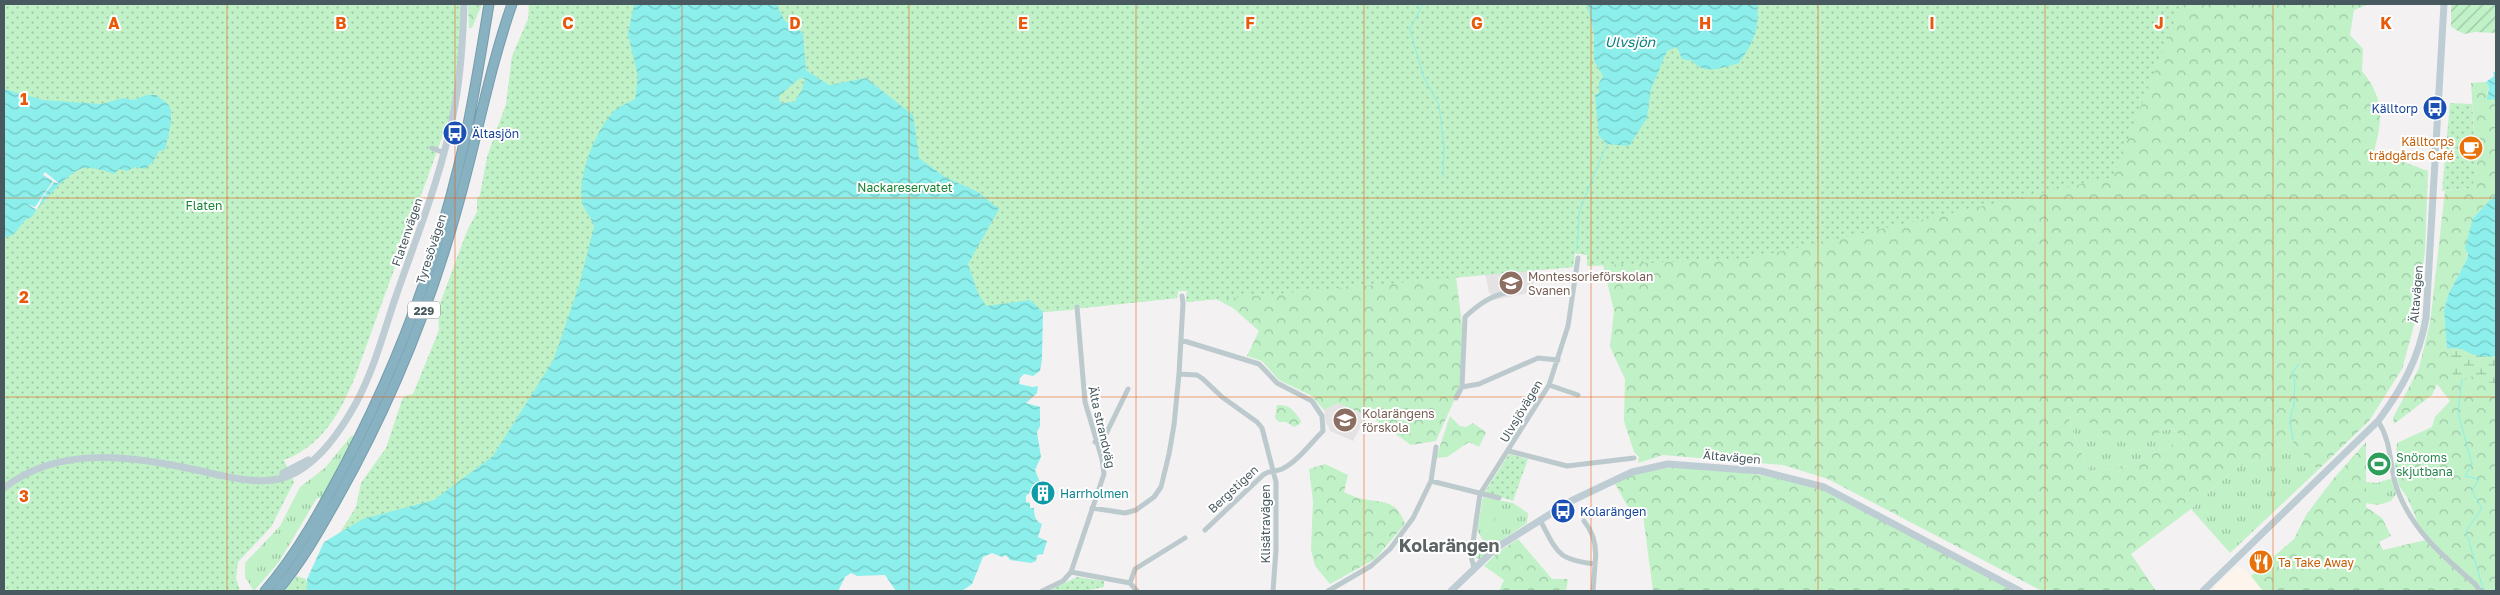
<svg xmlns="http://www.w3.org/2000/svg" width="2500" height="595" viewBox="0 0 2500 595" font-family="'Golos Text',sans-serif">
  <style>
    .commercial { fill: #fdf4ec }
    .education { fill: #e5e2e4 }
    .grass { fill: url(#grass-tufts) }
    .forest { fill: url(#forest-crowns); fill-rule: evenodd }
    .wetland { fill: url(#wetland-marsh) }
    .park { fill: url(#park-dots) }
    .garden { fill: url(#garden-furrows) }
    .pitch { fill: #c0f1c7 }
    .water { fill: url(#water-waves); fill-rule: evenodd }
    .pier { fill: #f4f1f2 }
    .lines { fill: none; stroke-linecap: round; stroke-linejoin: round }
    .stream { stroke: #8cefeb; stroke-width: 1 }
    .highway-casing { stroke: #739dac; stroke-width: 11 }
    .street { stroke: #bccace; stroke-width: 5 }
    .secondary { stroke: #bdcdd3; stroke-width: 7 }
    .highway { stroke: #88b1c1; stroke-width: 9 }
    .grid { fill: none; stroke: #e8590c; stroke-width: 1; stroke-opacity: 0.55 }
    .labels { text-anchor: middle; dominant-baseline: central; stroke-width: 4; stroke-linejoin: round; paint-order: stroke }
    .shield { fill: #fff; stroke: #7f8c8f; stroke-width: 1 }
    .shield-label { font-size: 11px; font-weight: bold; fill: #485a5f }
    .transit-label { font-size: 12px; fill: #164399; stroke: #fff; text-anchor: start }
    .food-label { font-size: 12px; fill: #c56008; stroke: #fff; text-anchor: end }
    .park-label { font-size: 12px; fill: #158532; stroke: #fff }
    .street-label { font-size: 12px; fill: #485a5f; stroke: #fff }
    .education-label { font-size: 12px; fill: #785e54; stroke: #fff; text-anchor: start }
    .leisure-label { font-size: 12px; fill: #27864d; stroke: #fff; text-anchor: start }
    .culture-label { font-size: 12px; fill: #0d838f; stroke: #fff; text-anchor: start }
    .water-label { font-size: 14px; font-style: italic; fill: #0b827e; stroke: #fff }
    .district-label { font-size: 18px; font-weight: bold; fill: #5d6466; stroke: #fff }
    .grid-label { font-size: 16px; text-anchor: middle; font-weight: bold; fill: #e8590c; stroke: #fff; stroke-width: 4; stroke-linejoin: round; paint-order: stroke }
  </style>
  <defs>
    <pattern id="grass-tufts" width="24" height="20" patternUnits="userSpaceOnUse" patternTransform="scale(1.25)"><rect width="24" height="20" fill="#c0f1c7"/><path d="M3 7l-1-3M5 7V3M7 7l1-3M15 17l-1-3M17 17v-4M19 17l1-3" fill="none" stroke="#9ec6a5"/></pattern>
    <pattern id="forest-crowns" width="20" height="18" patternUnits="userSpaceOnUse" patternTransform="scale(1.25)"><rect width="20" height="18" fill="#c0f1c7"/><path d="M2 6a3 3 0 1 1 6 0M12 15a3 3 0 1 1 6 0" fill="none" stroke="#9ec6a5"/></pattern>
    <pattern id="wetland-marsh" width="20" height="14" patternUnits="userSpaceOnUse" patternTransform="scale(1.25)"><rect width="20" height="14" fill="#c0f1c7"/><path d="M1 5h8M5 5V1M11 12h8M15 12V8" fill="none" stroke="#9ec6a5"/></pattern>
    <pattern id="park-dots" width="8" height="8" patternUnits="userSpaceOnUse" patternTransform="scale(1.25)"><rect width="8" height="8" fill="#c0f1c7"/><path d="M2 2h.1M6 6h.1" fill="none" stroke="#9ec6a5" stroke-width="1.8" stroke-linecap="round"/></pattern>
    <pattern id="garden-furrows" width="10" height="10" patternUnits="userSpaceOnUse" patternTransform="scale(1.25)"><rect width="10" height="10" fill="#c0f1c7"/><path d="M-1 1l2-2M0 10L10 0M9 11l2-2" fill="none" stroke="#9ec6a5"/></pattern>
    <pattern id="water-waves" width="16" height="10" patternUnits="userSpaceOnUse" patternTransform="scale(1.25)"><rect width="16" height="10" fill="#8cefeb"/><path d="M0 5q4-4 8 0t8 0" fill="none" stroke="#74c5c2"/></pattern>
  </defs>
  <rect width="100%" height="100%" fill="#f4f1f2"/>
  <path class="commercial" d="M 2238,565 L 2251,576 L 2263,591 L 2210,591 Z"/>
  <path class="education" d="M 1535,270 L 1533,292 L 1494,300 L 1489,292 L 1485,274 Z
    M 1338,403 L 1367,415 L 1353,441 L 1330,431 L 1326,423 L 1324,410 Z"/>
  <path class="grass" d="M 2078,414 L 2152,434 L 2172,428 L 2184,439 L 2123,468 L 2089,471 C 2082,454 2073,436 2069,418 Z
    M 356,435 L 322,498 L 317,498 L 279,562 L 254,591 L 245,577 L 245,563 L 280,526 L 300,487 L 325,468 L 351,436 Z
    M 2291,440 L 2318,470 L 2230,553 L 2191,509 L 2237,467 L 2256,460 L 2275,446 Z
    M 2393,478 L 2396,494 L 2391,501 L 2378,505 L 2366,503 L 2366,482 L 2377,483 Z
    M 1483,497 L 1513,503 L 1528,513 L 1527,523 L 1496,544 L 1479,560 L 1474,556 L 1474,550 L 1484,542 L 1477,530 Z"/>
  <path class="forest" d="M 468,4 L 482,4 L 472,28 L 469,28 Z
    M 1757,4 L 2369,4 L 2354,10 L 2350,35 L 2363,49 L 2362,71 C 2384,98 2383,119 2374,151 L 2428,171 L 2425,251 L 2415,322 L 2402,369 L 2369,421 L 2318,470 L 2291,440 L 2275,446 L 2256,460 L 2237,467 L 2191,509 L 2131,554 L 2156,591 L 2042,591 L 1828,479 L 1783,465 L 1663,455 L 1638,463 L 1639,457 L 1634,452 L 1624,421 L 1625,379 L 1610,347 L 1614,311 L 1603,265 L 1587,266 L 1587,255 L 1574,253 L 1573,267 L 1456,277 C 1460,310 1469,358 1458,390 C 1452,407 1443,424 1436,441 L 1411,445 L 1373,418 L 1338,403 L 1324,410 L 1312,396 L 1279,380 L 1262,361 L 1247,356 L 1259,331 L 1233,308 L 1216,299 L 1186,302 L 1187,291 L 1178,291 L 1177,298 L 1043,312 ZM 2078,414 C 2091,423 2121,448 2136,443 C 2149,439 2159,431 2172,428 L 2184,439 L 2123,468 L 2089,471 C 2082,454 2073,436 2069,418 Z
    M 2486,82 L 2489,87 L 2487,93 L 2496,101 L 2496,194 L 2473,218 L 2466,261 L 2448,295 L 2444,311 L 2447,349 L 2496,356 L 2496,591 L 2263,591 L 2251,576 L 2294,539 L 2306,515 L 2334,478 L 2366,442 L 2366,507 L 2382,518 L 2391,536 L 2379,542 L 2383,550 L 2430,539 L 2418,523 L 2407,497 L 2399,486 L 2395,467 L 2397,443 L 2432,427 L 2435,417 L 2450,401 L 2437,384 L 2432,395 L 2394,424 L 2393,418 L 2419,368 L 2430,323 L 2445,191 L 2470,188 L 2477,172 L 2471,83 Z
    M 1277,405 C 1289,404 1295,411 1301,421 L 1300,424 L 1294,427 L 1286,422 L 1279,422 L 1275,418 Z
    M 1450,416 L 1460,426 L 1466,427 L 1473,423 L 1486,432 L 1479,447 L 1469,442 L 1447,457 L 1436,458 Z
    M 1325,464 L 1348,475 L 1344,492 C 1350,495 1357,498 1363,499 C 1386,503 1396,500 1405,524 L 1375,559 L 1330,584 L 1315,566 L 1311,550 L 1313,501 L 1309,469 Z
    M 1675,467 C 1726,470 1774,474 1822,488 L 2018,591 L 1653,591 L 1642,507 L 1628,507 L 1614,482 L 1639,473 Z
    M 1518,539 L 1552,579 L 1568,579 L 1566,591 L 1499,591 L 1504,580 L 1484,566 L 1498,552 Z
    M 297,576 L 306,579 L 307,591 L 284,591 Z"/>
  <path class="wetland" d="M 2496,320 L 2496,383 L 2485,382 L 2477,375 L 2462,379 L 2453,376 L 2444,329 Z"/>
  <path class="park" d="M 4,4 L 467,4 L 452,110 L 355,377 C 340,413 322,446 284,460 L 294,482 L 271,527 L 238,562 L 236,578 L 240,591 L 4,591 Z
    M 529,4 L 2181,4 L 2113,177 L 1751,258 L 1587,266 L 1587,255 L 1575,253 L 1573,267 L 1186,302 L 1187,291 L 1178,291 L 1177,298 L 1083,308 L 1082,301 L 1073,301 L 1073,310 L 1043,312 L 458,591 L 294,591 L 299,580 L 309,582 L 356,507 L 361,483 L 386,448 L 403,397 L 413,394 L 439,330 L 438,309 L 467,231 L 477,212 L 477,199 L 480,195 L 487,157 L 506,104 L 512,56 L 528,19 Z
    M 2450,103 L 2472,104 L 2477,172 L 2471,188 L 2442,191 Z
    M 1509,454 L 1528,459 L 1513,501 L 1485,492 Z
    M 1077,577 L 1104,581 L 1104,587 L 1084,591 L 1048,591 Z"/>
  <path class="garden" d="M 2451,4 L 2496,4 L 2496,33 L 2475,32 L 2464,34 L 2451,27 Z"/>
  <path class="pitch" d="M 1486,507 L 1497,509 L 1491,534 L 1481,532 Z"/>
  <path class="water" d="M 634,4 L 776,4 L 785,21 L 803,33 L 806,70 L 829,85 L 866,78 L 913,115 L 919,158 L 945,177 L 978,192 L 999,209 L 968,264 L 978,293 L 986,306 L 1030,300 L 1043,312 L 1042,359 L 1040,371 L 1033,376 L 1024,374 L 1020,378 L 1019,384 L 1033,387 L 1038,386 L 1037,393 L 1026,403 L 1040,407 L 1040,426 L 1037,432 L 1041,457 L 1035,470 L 1040,482 L 1026,496 L 1026,502 L 1030,503 L 1030,508 L 1034,508 C 1034,515 1035,521 1042,524 L 1038,537 L 1047,541 L 1043,554 L 1037,555 L 1036,561 L 1031,563 L 1010,560 L 1006,555 L 1002,557 L 992,553 L 983,557 L 972,584 L 962,591 L 896,591 L 885,575 L 857,576 L 851,573 L 845,577 L 838,591 L 307,591 L 307,579 L 324,542 L 363,519 L 434,500 L 493,456 L 554,359 L 580,282 L 594,227 C 592,216 583,211 582,200 C 578,174 595,133 612,113 C 617,107 628,103 635,99 L 638,77 L 628,34 ZM 800,78 L 805,79 L 802,90 L 794,102 L 780,103 L 779,96 Z
    M 1587,4 L 1757,4 C 1760,29 1753,43 1739,63 C 1724,67 1703,76 1693,61 L 1682,59 L 1677,47 L 1667,51 L 1651,89 L 1647,118 L 1629,146 L 1607,144 L 1599,136 L 1595,95 L 1599,93 L 1599,83 L 1603,76 L 1594,60 L 1594,34 Z
    M 2493,72 L 2496,72 L 2496,101 L 2493,99 L 2487,100 L 2489,87 L 2486,82 L 2494,76 Z
    M 4,89 L 43,100 L 101,104 L 124,98 L 133,100 L 147,95 L 156,95 L 168,104 L 171,110 L 171,123 L 165,150 L 159,151 L 153,162 L 145,169 L 135,167 L 127,171 L 119,169 L 114,174 C 106,171 88,165 80,169 C 65,176 39,205 32,217 L 26,219 L 14,234 L 4,238 Z
    M 2496,194 L 2496,356 C 2490,357 2481,357 2475,355 C 2463,351 2460,346 2447,349 L 2444,311 L 2448,295 L 2466,261 L 2468,254 L 2465,248 L 2473,218 Z"/>
  <path class="pier" d="M 45,172 L 60,184 L 54,182 L 45,194 L 49,197 L 44,195 L 37,210 L 27,204 L 35,207 L 53,181 L 43,175 Z"/>
  <g class="lines">
    <path class="stream" d="M 1412,37 L 1410,29 L 1423,4
      M 1413,39 L 1414,42
      M 1414,44 L 1424,78 L 1439,105 L 1444,145 L 1443,177
      M 1584,199 L 1607,144
      M 1577,250 L 1579,213 L 1583,201
      M 2462,379 L 2458,413 L 2472,464 L 2465,476 L 2479,479 L 2472,491 L 2474,493
      M 2294,396 L 2295,380 L 2292,373 L 2299,364
      M 2293,440 C 2292,432 2289,422 2291,414 C 2293,407 2295,406 2294,398
      M 2474,495 L 2482,508 L 2466,531 L 2482,585
      M 2483,586 L 2484,591"/>
    <defs>
      <path id="highway" d="M 265,591 C 298,553 322,508 346,463 C 400,360 441,249 466,134 C 475,91 482,47 489,4
        M 277,591 C 301,563 319,531 337,499 C 389,407 430,307 458,205 C 477,138 489,70 512,4"/>
    </defs>
    <use href="#highway" class="highway-casing"/>
    <path class="street" d="M 432,148 L 444,153
      M 1509,292 C 1490,296 1479,304 1465,317 L 1462,387 L 1479,384 L 1538,358 L 1558,360
      M 1182,296 L 1183,303 L 1179,374 L 1197,375 L 1203,379 L 1222,397 L 1257,422 L 1262,428 L 1276,482 L 1276,550 L 1273,591
      M 1181,340 L 1259,364 L 1277,383 L 1312,401 L 1322,416 L 1323,431 C 1311,443 1297,462 1282,469 C 1275,472 1269,470 1263,475 L 1205,530
      M 1549,385 L 1578,395
      M 1456,398 L 1462,387
      M 2378,421 C 2394,446 2388,469 2399,494 C 2415,533 2445,558 2475,584 L 2480,591
      M 1095,442 L 1104,438 L 1128,389
      M 1509,451 L 1567,466 L 1634,458
      M 1431,481 L 1499,498
      M 1092,508 L 1125,513 L 1136,510 L 1154,497 L 1161,487 L 1169,454 L 1174,425 L 1179,374
      M 1540,520 C 1558,553 1556,559 1595,564 L 1593,591
      M 1584,521 C 1594,533 1597,549 1595,564
      M 1474,568 L 1471,556 L 1480,494 L 1549,385 L 1568,326 L 1578,258
      M 1071,572 L 1130,583 L 1137,591
      M 1130,583 L 1135,569 L 1185,538
      M 1042,591 L 1063,581 L 1071,572 L 1104,474 L 1102,459 L 1085,402 L 1077,307
      M 1328,591 L 1371,566 L 1390,549 L 1413,518 L 1431,481 L 1436,447"/>
    <path class="secondary" d="M 283,473 L 308,460
      M 4,488 C 58,445 133,456 196,470 C 221,475 247,483 272,480 C 311,476 339,434 356,403 C 374,370 384,331 396,296 C 418,233 443,171 455,105 C 461,72 463,38 464,4
      M 1451,591 L 1496,548 L 1571,501 L 1632,472 L 1668,464 L 1761,471 L 1824,487 L 2020,591
      M 2203,591 L 2378,421 C 2402,389 2419,358 2426,318 L 2444,4"/>
    <use href="#highway" class="highway"/>
  </g>
  <path class="grid" d="M 227,4 L 227,591M 455,4 L 455,591M 682,4 L 682,591M 909,4 L 909,591M 1136,4 L 1136,591M 1364,4 L 1364,591M 1591,4 L 1591,591M 1818,4 L 1818,591M 2045,4 L 2045,591M 2273,4 L 2273,591M 4,198 L 2496,198M 4,397 L 2496,397"/>
  <defs>
    <symbol id="bus-disc" viewBox="-11 -11 22 22"><circle r="9.5" fill="#1a4fb4" stroke="#fff"/><path d="M-5-6H5V4H4V6H2V4H-2V6H-4V4H-5ZM-3.5-4V0h7V-4ZM-3.5 1.2v1.5H-2V1.2ZM2 1.2v1.5H3.5V1.2Z" fill="#fff"/></symbol>
    <symbol id="cafe-disc" viewBox="-11 -11 22 22"><circle r="9.5" fill="#e8710a" stroke="#fff"/><path d="M-5.5-4.5H6V0H3Q3 3.5 0 3.5H-2.5Q-5.5 3.5-5.5 0ZM3-3.2v2h1.7v-2ZM-6 4.5H4V6H-6Z" fill="#fff"/></symbol>
    <symbol id="school-disc" viewBox="-11 -11 22 22"><circle r="9.5" fill="#8d6e63" stroke="#fff"/><path d="M0-5L7-2L0 1L-7-2ZM-4 1L0 2.5L4 1V4Q0 6-4 4Z" fill="#fff"/></symbol>
    <symbol id="stadium-disc" viewBox="-11 -11 22 22"><circle r="9.5" fill="#2e9e5b" stroke="#fff"/><path d="M0-5a6.5 5 0 1 0 0 10a6.5 5 0 1 0 0-10ZM-3.5-1.8h7v3.6h-7Z" fill="#fff"/></symbol>
    <symbol id="building-disc" viewBox="-11 -11 22 22"><circle r="9.5" fill="#0f9aa8" stroke="#fff"/><path d="M-4-6H4V6H1V3H-1V6H-4ZM-2.5-4.3h1.7v1.8h-1.7ZM.8-4.3h1.7v1.8H.8ZM-2.5-1h1.7V.8h-1.7ZM.8-1h1.7V.8H.8Z" fill="#fff"/></symbol>
    <symbol id="restaurant-disc" viewBox="-11 -11 22 22"><circle r="9.5" fill="#e8710a" stroke="#fff"/><path d="M-5-6h1v4h1v-4h1v4h1v-4h1v5L-1.5 .5V6h-2V.5L-5-1ZM5-6V6H3V1.5H1.5Q1.5-4 5-6Z" fill="#fff"/></symbol>
  </defs>
  <g fill-rule="evenodd">
    <use href="#bus-disc" x="2421" y="94" width="28" height="28"/>
    <use href="#bus-disc" x="441" y="119" width="28" height="28"/>
    <use href="#cafe-disc" x="2457" y="134" width="28" height="28"/>
    <use href="#school-disc" x="1497" y="269" width="28" height="28"/>
    <use href="#school-disc" x="1331" y="406" width="28" height="28"/>
    <use href="#stadium-disc" x="2365" y="450" width="28" height="28"/>
    <use href="#building-disc" x="1029" y="479" width="28" height="28"/>
    <use href="#bus-disc" x="1549" y="497" width="28" height="28"/>
    <use href="#restaurant-disc" x="2247" y="548" width="28" height="28"/>
  </g>
  <g class="labels">
    <rect class="shield" x="408" y="301.5" width="32" height="17" rx="4"/>
    <g class="shield-label">
      <text x="424" y="310">229</text>
    </g>
    <g class="transit-label">
      <text x="2418" y="108" text-anchor="end">Källtorp</text>
      <text x="472" y="133">Ältasjön</text>
      <text x="1580" y="511">Kolarängen</text>
    </g>
    <g class="food-label">
      <text x="2454" y="141">Källtorps<tspan x="2454" dy="14">trädgårds Café</tspan></text>
      <text x="2278" y="562" text-anchor="start">Ta Take Away</text>
    </g>
    <g class="park-label">
      <text x="905" y="187">Nackareservatet</text>
      <text x="204" y="205">Flaten</text>
    </g>
    <g class="street-label">
      <text transform="translate(407 232) rotate(-71)">Flatenvägen</text>
      <text transform="translate(431 249) rotate(-72)">Tyresövägen</text>
      <text transform="translate(2416 294) rotate(-85)">Ältavägen</text>
      <text transform="translate(1521 411) rotate(-59)">Ulvsjövägen</text>
      <text transform="translate(1102 427) rotate(77)">Älta strandväg</text>
      <text transform="translate(1732 457) rotate(5)">Ältavägen</text>
      <text transform="translate(1233 489) rotate(-43)">Bergstigen</text>
      <text transform="translate(1265 524) rotate(-90)">Klisätravägen</text>
    </g>
    <g class="education-label">
      <text x="1528" y="276">Montessorieförskolan<tspan x="1528" dy="14">Svanen</tspan></text>
      <text x="1362" y="413">Kolarängens<tspan x="1362" dy="14">förskola</tspan></text>
    </g>
    <g class="leisure-label">
      <text x="2396" y="457">Snöroms<tspan x="2396" dy="14">skjutbana</tspan></text>
    </g>
    <g class="culture-label">
      <text x="1060" y="493">Harrholmen</text>
    </g>
    <g class="water-label">
      <text x="1630" y="41">Ulvsjön</text>
    </g>
    <g class="district-label">
      <text x="1449" y="545">Kolarängen</text>
    </g>
  </g>
  <g class="grid-label">
    <text x="114" y="29">A</text>
    <text x="341" y="29">B</text>
    <text x="568" y="29">C</text>
    <text x="795" y="29">D</text>
    <text x="1023" y="29">E</text>
    <text x="1250" y="29">F</text>
    <text x="1477" y="29">G</text>
    <text x="1705" y="29">H</text>
    <text x="1932" y="29">I</text>
    <text x="2159" y="29">J</text>
    <text x="2386" y="29">K</text>
    <text x="24" y="105">1</text>
    <text x="24" y="303">2</text>
    <text x="24" y="502">3</text>
  </g>
  <rect width="2500" height="595" fill="none" stroke="#485a5f" stroke-width="10"/>
</svg>
